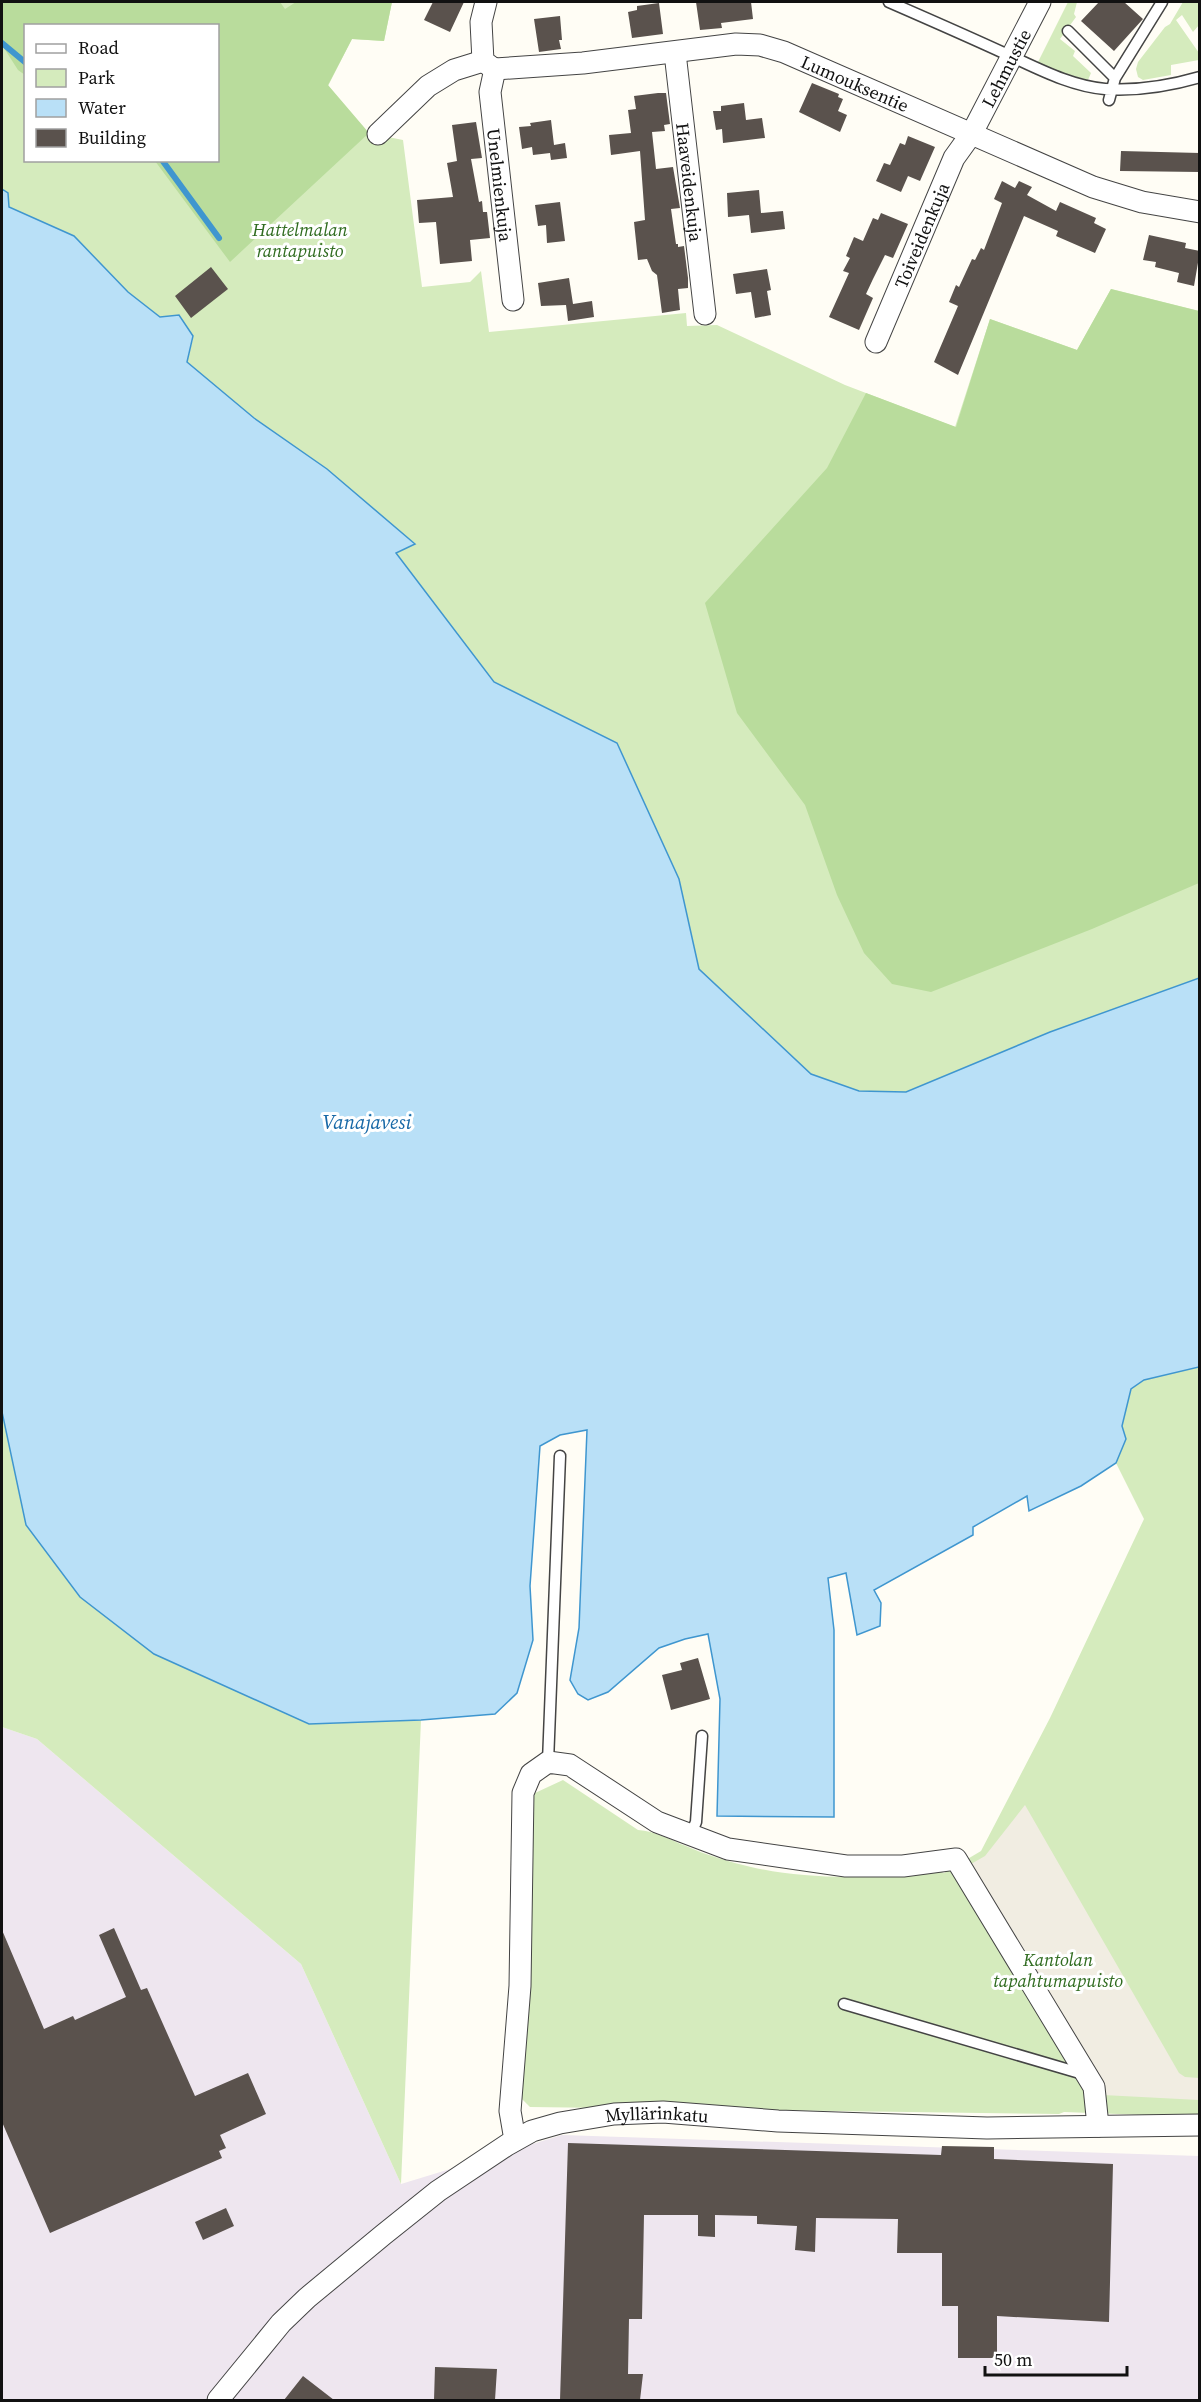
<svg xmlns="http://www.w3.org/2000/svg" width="1201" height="2402" viewBox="0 0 1201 2402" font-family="'Source Serif 4',serif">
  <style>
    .industrial { fill: #eee6ef }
    .green { fill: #d5ebbd; fill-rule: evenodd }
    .forest { fill: #b9dc9c }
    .plaza { fill: #f1ede2 }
    .water { fill: #b9e0f7; stroke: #3f96cf; stroke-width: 1.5 }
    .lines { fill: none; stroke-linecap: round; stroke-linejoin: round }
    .stream { stroke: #3f96cf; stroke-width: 6 }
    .building { fill: #5a524d }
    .service-casing { stroke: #444; stroke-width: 13 }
    .minor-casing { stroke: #444; stroke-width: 23 }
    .service { stroke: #fff; stroke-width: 10 }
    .minor { stroke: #fff; stroke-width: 21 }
    .labels { text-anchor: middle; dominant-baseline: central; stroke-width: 6; stroke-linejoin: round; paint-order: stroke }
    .street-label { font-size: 18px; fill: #111; stroke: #fff }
    .park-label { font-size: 18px; font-style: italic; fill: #2f6b1f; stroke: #fff }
    .water-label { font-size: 20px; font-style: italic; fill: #1768a6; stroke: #fff }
  </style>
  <rect width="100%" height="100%" fill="#fffdf5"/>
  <path class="industrial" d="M 2,1727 L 37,1739 L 301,1964 L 401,2184 L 562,2135 L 1199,2156 L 1199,2400 L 2,2400 Z"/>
  <path class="green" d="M 2,2 L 392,2 L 384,41 L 352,39 L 328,86 L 368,133 L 403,140 L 422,287 L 470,282 L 481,271 L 489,332 L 686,313 L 687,326 L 717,325 L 845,385 L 955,427 L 990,319 L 1077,350 L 1111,289 L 1199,311 L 1199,978 L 1050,1032 L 906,1092 L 859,1091 L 811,1074 L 699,969 L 679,879 L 617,743 L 494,682 L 395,553 L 415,544 L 254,418 L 187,362 L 193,339 L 160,317 L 128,292 L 74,236 L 8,207 L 8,193 L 2,189 ZM 26,26 L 218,26 L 218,160 L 26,160 Z
    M 1068,2 L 1077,2 L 1074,14 L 1076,17 L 1060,39 L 1075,51 L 1073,56 L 1091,73 L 1088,80 L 1056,71 L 1038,62 Z
    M 1183,2 L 1199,2 L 1199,25 L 1193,32 L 1182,15 L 1176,20 L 1199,53 L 1199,60 L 1171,65 L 1171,75 L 1143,80 L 1138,77 L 1136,69 L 1138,62 L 1165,27 L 1170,24 Z
    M 1199,1367 L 1199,2117 L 1064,2112 L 1059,2114 L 530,2107 L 520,2097 L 522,1845 L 535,1793 L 563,1780 L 638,1830 C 655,1831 670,1840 686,1846 C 706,1855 730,1862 751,1867 C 812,1881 878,1878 939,1871 L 944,1873 L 981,1851 L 1050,1718 L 1144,1519 L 1116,1463 L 1126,1439 L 1122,1427 L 1131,1389 L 1144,1380 Z
    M 2,1412 L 26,1525 L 309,1724 L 421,1720 L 401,2184 L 301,1964 L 37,1739 L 2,1727 Z"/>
  <path class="forest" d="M 2,2 L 280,2 L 285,9 L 296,2 L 392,2 L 384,41 L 352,39 L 328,85 L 369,133 L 230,262 L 155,161 L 218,160 L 218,26 L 26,26 L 25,75 L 18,70 L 2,45 Z
    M 1111,289 L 1199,311 L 1199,883 L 1092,929 L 931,992 L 892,984 L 864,953 L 837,895 L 805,805 L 737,713 L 705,603 L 827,468 L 866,393 L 956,427 L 990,319 L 1077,350 Z"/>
  <path class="plaza" d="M 1025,1805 L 1179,2073 L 1185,2077 L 1199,2078 L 1199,2100 L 1103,2095 L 964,1868 L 985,1856 Z"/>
  <path class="water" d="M 2,189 L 8,193 L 9,207 L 74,236 L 128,292 L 160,317 L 179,315 L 193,336 L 187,362 L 254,418 L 327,469 L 415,544 L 396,553 L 494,682 L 617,743 L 679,879 L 699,969 L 811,1074 L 859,1091 L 906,1092 L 1050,1032 L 1199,978 L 1199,1367 L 1144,1380 L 1131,1389 L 1122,1426 L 1126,1439 L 1116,1463 L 1081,1486 L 1029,1511 L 1027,1496 L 973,1527 L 973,1535 L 874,1590 L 881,1603 L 880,1626 L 857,1635 L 846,1573 L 828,1578 L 834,1630 L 834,1817 L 717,1816 L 720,1699 L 708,1634 L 685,1639 L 659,1648 L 608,1692 L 588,1700 L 578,1694 L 570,1680 L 579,1628 L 587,1430 L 560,1435 L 540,1446 L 530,1586 L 533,1640 L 517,1693 L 495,1714 L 421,1720 L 309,1724 L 154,1654 L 80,1597 L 26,1525 L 2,1412 Z"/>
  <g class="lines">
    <path class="stream" d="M 2,43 L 26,63
      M 162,160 L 219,238"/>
  </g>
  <path class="building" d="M 433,2 L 464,2 L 450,32 L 424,20 Z
    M 696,2 L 751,2 L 753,19 L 721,23 L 722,28 L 700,30 Z
    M 1099,2 L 1124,2 L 1143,19 L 1114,51 L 1081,21 Z
    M 659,3 L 663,34 L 632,38 L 628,12 L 637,10 L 637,6 Z
    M 560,16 L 562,40 L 559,40 L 561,49 L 539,52 L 534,19 Z
    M 812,83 L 839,94 L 838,97 L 843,99 L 838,111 L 847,115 L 840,132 L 799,112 Z
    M 658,93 L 666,93 L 670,124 L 664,125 L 665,131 L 652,132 L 656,169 L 673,167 L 680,208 L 671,209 L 676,244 L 678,244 L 678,247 L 684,246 L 688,278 L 688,288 L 678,289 L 680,310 L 662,313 L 657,275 L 652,271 L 647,259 L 638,260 L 634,222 L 645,220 L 640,151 L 611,155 L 609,135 L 631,133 L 628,110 L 636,109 L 634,96 Z
    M 744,103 L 746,120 L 762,118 L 765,138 L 723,143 L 722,129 L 716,130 L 713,111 L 721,111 L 721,106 Z
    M 551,120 L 554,145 L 565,143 L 567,158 L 551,160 L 550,153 L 533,155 L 532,147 L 522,149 L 519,127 L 531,126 L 530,123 Z
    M 476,122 L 482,158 L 471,159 L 479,202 L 482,201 L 483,212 L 487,212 L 490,238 L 470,240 L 472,261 L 440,264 L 436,222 L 419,223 L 417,200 L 453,197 L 447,163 L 457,161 L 452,125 Z
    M 908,136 L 935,147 L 920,181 L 908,176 L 901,192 L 876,181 L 884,163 L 890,165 L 900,143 L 905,145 Z
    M 1121,151 L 1200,153 L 1200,172 L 1120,171 Z
    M 1002,181 L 1015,188 L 1019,181 L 1032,187 L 1027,195 L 1056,211 L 1060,202 L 1096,218 L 1094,223 L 1106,229 L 1095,253 L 1056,236 L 1058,231 L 1024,216 L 958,375 L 934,362 L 958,306 L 949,302 L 956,285 L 959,287 L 972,259 L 975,260 L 981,248 L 984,250 L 1002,203 L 994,199 Z
    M 759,190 L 761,213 L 783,211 L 785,229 L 751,233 L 749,215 L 728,217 L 727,193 Z
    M 560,202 L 565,241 L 547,243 L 546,225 L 538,226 L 535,205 Z
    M 881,213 L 908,224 L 893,258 L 885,255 L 873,279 L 866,294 L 873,298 L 859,330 L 829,317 L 849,273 L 843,271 L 850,258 L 846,256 L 854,237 L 863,241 L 873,218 L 878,220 Z
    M 1149,235 L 1186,243 L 1185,248 L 1200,251 L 1194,286 L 1177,282 L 1179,273 L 1155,267 L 1156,262 L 1143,260 Z
    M 211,267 L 228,289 L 191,318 L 175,296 Z
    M 767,269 L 771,290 L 767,291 L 771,315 L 755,318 L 751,292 L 736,294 L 733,274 Z
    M 569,278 L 573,304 L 592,301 L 594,317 L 568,321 L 566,305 L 541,306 L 538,283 Z
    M 698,1658 L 710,1699 L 671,1710 L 662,1675 L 682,1670 L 680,1663 Z
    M 114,1928 L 141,1990 L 147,1988 L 195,2096 L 248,2073 L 266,2114 L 220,2135 L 226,2148 L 219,2151 L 222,2158 L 50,2233 L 2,2122 L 2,1930 L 44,2029 L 73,2016 L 75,2020 L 126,1997 L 99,1935 Z
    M 568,2143 L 941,2155 L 942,2146 L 994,2147 L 994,2159 L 1113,2164 L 1109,2322 L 997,2316 L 997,2358 L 958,2358 L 958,2306 L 942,2306 L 942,2253 L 897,2253 L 898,2219 L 816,2218 L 815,2252 L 795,2250 L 797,2226 L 757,2224 L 757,2216 L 715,2215 L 715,2237 L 698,2236 L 698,2215 L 644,2215 L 642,2319 L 629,2319 L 628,2374 L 643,2374 L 640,2400 L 560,2400 Z
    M 226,2208 L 234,2226 L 203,2240 L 195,2222 Z
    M 435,2367 L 497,2369 L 495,2400 L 434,2400 Z
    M 303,2376 L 334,2400 L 284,2400 Z"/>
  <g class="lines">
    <defs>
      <path id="service" d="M 889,2 C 928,19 967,36 1006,54 C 1037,68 1070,86 1105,89 C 1136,91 1169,86 1200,77
        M 1068,31 L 1115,78
        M 1109,100 L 1115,78 L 1162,2
        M 548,1762 L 560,1456
        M 690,1836 L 696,1822 L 702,1736
        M 844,2004 L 1083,2074"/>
      <g id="minor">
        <path d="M 486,2 L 481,22 L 483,61 L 494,69"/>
        <path id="s1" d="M 675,53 L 705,314"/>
        <path id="s2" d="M 495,69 L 583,63 L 736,44 L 760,45 L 784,52 L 1093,187 L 1142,202 L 1200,212"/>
        <path id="s3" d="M 495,69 L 490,92 L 513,300"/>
        <path d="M 378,134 L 428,86 L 454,70 L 483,61"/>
        <path id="s4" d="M 876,342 L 954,158 L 972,133 L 1040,2"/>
        <path d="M 515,2140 L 510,2111 L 520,1986 L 523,1793 L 531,1774 L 548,1762 L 570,1765 L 657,1822 L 728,1849 L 846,1866 L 903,1866 L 956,1859 L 1094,2087 L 1098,2126"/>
        <path id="s5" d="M 218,2400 L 281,2323 L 307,2298 L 383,2235 L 438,2191 L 507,2145 L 532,2131 L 560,2123 L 614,2114 L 663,2112 L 778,2121 L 987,2128 L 1200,2125"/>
      </g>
    </defs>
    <use href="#service" class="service-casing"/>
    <use href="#minor" class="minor-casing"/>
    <use href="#service" class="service"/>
    <use href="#minor" class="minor"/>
  </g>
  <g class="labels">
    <g class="street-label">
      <text stroke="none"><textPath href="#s4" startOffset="304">Lehmustie</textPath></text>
      <text stroke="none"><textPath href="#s2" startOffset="369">Lumouksentie</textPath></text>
      <text stroke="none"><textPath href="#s1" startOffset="130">Haaveidenkuja</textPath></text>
      <text stroke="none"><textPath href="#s3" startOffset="117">Unelmienkuja</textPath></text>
      <text stroke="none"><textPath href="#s4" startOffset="116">Toiveidenkuja</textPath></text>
      <text stroke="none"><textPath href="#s5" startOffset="543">Myllärinkatu</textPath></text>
    </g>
    <g class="park-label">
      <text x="300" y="229">Hattelmalan<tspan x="300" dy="21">rantapuisto</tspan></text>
      <text x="1058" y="1959">Kantolan<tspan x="1058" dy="21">tapahtumapuisto</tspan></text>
    </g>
    <g class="water-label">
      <text x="367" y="1122">Vanajavesi</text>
    </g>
  </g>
  <rect width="1201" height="2402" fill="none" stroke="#111111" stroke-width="6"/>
  <rect x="24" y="24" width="195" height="138" fill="#ffffff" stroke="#a0a0a0" stroke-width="1.5"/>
  <rect x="36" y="44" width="30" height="9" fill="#ffffff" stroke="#a0a0a0" stroke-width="1.5"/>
  <text x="78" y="54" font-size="18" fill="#111111">Road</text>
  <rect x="36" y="69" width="30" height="18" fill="#d5ebbd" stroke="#a0a0a0" stroke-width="1.5"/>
  <text x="78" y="84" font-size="18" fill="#111111">Park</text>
  <rect x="36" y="99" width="30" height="18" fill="#b9e0f7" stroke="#a0a0a0" stroke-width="1.5"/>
  <text x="78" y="114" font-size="18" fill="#111111">Water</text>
  <rect x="36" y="129" width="30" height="18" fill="#5a524d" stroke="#a0a0a0" stroke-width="1.5"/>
  <text x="78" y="144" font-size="18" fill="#111111">Building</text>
  <path d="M985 2366v9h142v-9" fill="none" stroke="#111111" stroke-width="3"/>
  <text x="994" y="2366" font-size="18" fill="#111111" stroke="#ffffff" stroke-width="4.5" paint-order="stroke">50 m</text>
</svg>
